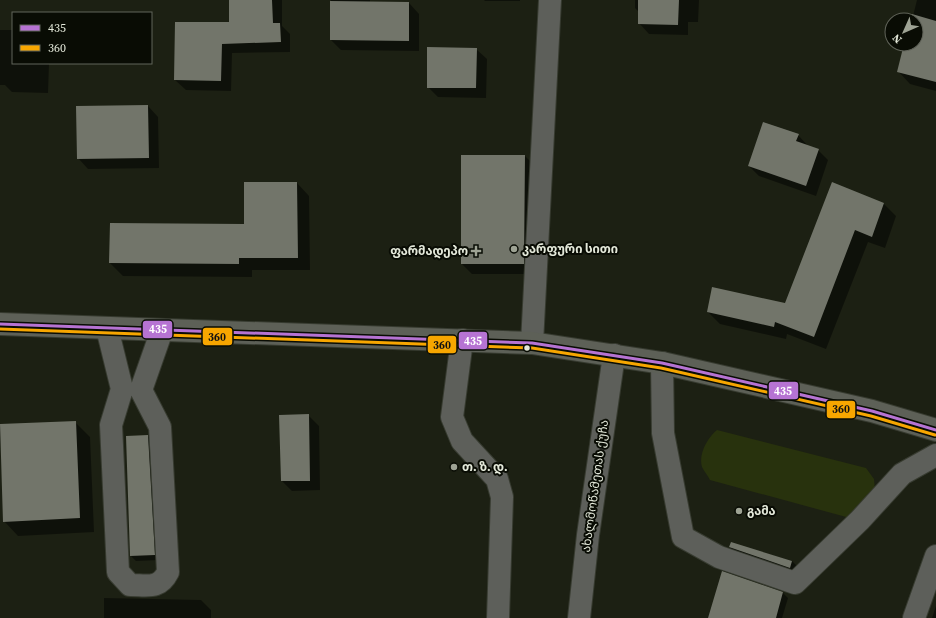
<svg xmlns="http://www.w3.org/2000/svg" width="936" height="618" viewBox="0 0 936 618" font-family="'Source Serif 4','Noto Sans Georgian',serif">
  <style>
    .green { fill: #28320d }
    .shadow { fill: #0007 }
    .building { fill: #72756a }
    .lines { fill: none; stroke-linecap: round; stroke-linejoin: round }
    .minor-casing { stroke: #373b30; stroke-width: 24 }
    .major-casing { stroke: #373b30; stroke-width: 24 }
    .minor { stroke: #5d5f5a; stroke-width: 22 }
    .major { stroke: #5d6057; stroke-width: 22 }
    .bus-1-casing { stroke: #090c04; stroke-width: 6 }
    .bus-2-casing { stroke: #090c04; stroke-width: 6 }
    .bus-1 { stroke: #b673d3; stroke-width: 3 }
    .bus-2 { stroke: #f7a600; stroke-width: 3 }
    .poi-dot { fill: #9ea394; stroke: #090c04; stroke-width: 1.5 }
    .bus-dot { fill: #e4e9da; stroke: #090c04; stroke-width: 1.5 }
    .labels { text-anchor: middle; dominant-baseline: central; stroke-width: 4; stroke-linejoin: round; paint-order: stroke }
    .poi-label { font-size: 12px; font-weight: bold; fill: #e4e9da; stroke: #090c04; text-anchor: start }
    .street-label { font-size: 12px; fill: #e4e9da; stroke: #090c04 }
    .line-badge { stroke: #090c04; stroke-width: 1.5 }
    .badge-label { font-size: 11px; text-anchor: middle; font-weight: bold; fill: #fff }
    .pale-badge-label { font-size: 11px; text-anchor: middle; font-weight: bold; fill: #111 }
  </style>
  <rect width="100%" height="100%" fill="#1c2013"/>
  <path class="green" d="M 717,430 L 866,468 L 874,479 L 875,491 L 850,518 L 710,480 C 708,476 704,471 702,467 C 698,454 708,437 717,430 Z"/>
  <path class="shadow" d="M 230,0 L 282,0 L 282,26 L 290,34 L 290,52 L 232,53 L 231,91 L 186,90 L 175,80 L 230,23 Z
    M 331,0 L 370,0 L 370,3 L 409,3 L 419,14 L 419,51 L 341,50 L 331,40 Z
    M 484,0 L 520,0 L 520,1 L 485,1 Z
    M 635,0 L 699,0 L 698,22 L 688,22 L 688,35 L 649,34 L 639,23 L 639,12 L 635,8 Z
    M 917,0 L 936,0 L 936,91 L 910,84 L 898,71 L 905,44 L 916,44 L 916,20 L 912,20 Z
    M 0,30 L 13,30 L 13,63 L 49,63 L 48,93 L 12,92 L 5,85 L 0,85 Z
    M 476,49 L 487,59 L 486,98 L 438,97 L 428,87 Z
    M 148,106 L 158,117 L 159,168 L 88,169 L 78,158 Z
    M 798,135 L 808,146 L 818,150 L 828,160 L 816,196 L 759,176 L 749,166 Z
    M 462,156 L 525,156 L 535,166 L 533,274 L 472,274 L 462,264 Z
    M 297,183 L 309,196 L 310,270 L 252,270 L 252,277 L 123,276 L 110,263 L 245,225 Z
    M 832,184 L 884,204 L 896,216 L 885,248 L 868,242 L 826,349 L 787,334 L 786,339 L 720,324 L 708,312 L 786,304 Z
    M 308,415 L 319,426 L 320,490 L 292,491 L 282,481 Z
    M 75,422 L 90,437 L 94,532 L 18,536 L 4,521 L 0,425 Z
    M 148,436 L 153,442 L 159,560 L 136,561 L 131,556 Z
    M 731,543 L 792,561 L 797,566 L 795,573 L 735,552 L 730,547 Z
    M 783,593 L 788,598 L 782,618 L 709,618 Z
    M 104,598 L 201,600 L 211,610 L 211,618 L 104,618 Z
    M 936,606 L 936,618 L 932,618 Z"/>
  <path class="building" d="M 229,0 L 272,0 L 273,23 L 280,23 L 281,42 L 222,44 L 221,81 L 174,80 L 175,22 L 229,22 Z
    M 638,0 L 679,0 L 678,25 L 638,24 Z
    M 330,1 L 409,2 L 409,41 L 330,40 Z
    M 912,14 L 936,21 L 936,82 L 897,72 L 904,44 L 916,44 L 916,20 L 911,20 Z
    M 427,47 L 477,48 L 476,88 L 427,88 Z
    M 148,105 L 149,158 L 77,159 L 76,106 Z
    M 763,122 L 799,134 L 796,141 L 819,149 L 806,186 L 748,166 Z
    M 461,155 L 525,155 L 524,264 L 461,264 Z
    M 244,182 L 297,182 L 298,258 L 239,258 L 239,264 L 109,263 L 110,223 L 244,224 Z
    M 832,182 L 884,203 L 872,237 L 855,230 L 814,337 L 775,322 L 774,327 L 707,312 L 712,287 L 785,303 Z
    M 309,414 L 310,481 L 281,481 L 279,415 Z
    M 76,421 L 80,518 L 3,522 L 0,424 Z
    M 148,435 L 155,555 L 130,556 L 126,436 Z
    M 731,542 L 792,561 L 790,568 L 729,547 Z
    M 722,571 L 783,592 L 776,618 L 708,618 Z"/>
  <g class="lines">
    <defs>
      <path id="minor" d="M 107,328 L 122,389 L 111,425 L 118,572 L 130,585 C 147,585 159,590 168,572 L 160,427 L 141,390 L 162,330
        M 462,340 L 452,417 L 462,441 L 497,479 L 502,497 L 498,618
        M 532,343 L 550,0
        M 662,363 L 663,433 L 683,537 L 719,557 L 795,583 L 860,520 L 902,474 L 936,455
        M 579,618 L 588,535 L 614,355
        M 914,618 L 936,556"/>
      <path id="major" d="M 0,324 L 532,343 L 662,363 L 872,411 L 936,430"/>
    </defs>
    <use href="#minor" class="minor-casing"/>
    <use href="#major" class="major-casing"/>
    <use href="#minor" class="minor"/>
    <use href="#major" class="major"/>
    <defs>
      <path id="bus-1" d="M 0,324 L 532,343 L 662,363 L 872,411 L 936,430"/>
      <path id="bus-2" d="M 0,329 L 532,348 L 661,368 L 871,416 L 935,435"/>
    </defs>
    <use href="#bus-1" class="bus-1-casing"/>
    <use href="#bus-2" class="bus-2-casing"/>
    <use href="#bus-1" class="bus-1"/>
    <use href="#bus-2" class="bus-2"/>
  </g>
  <g class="poi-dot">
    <circle cx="514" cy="249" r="4"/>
    <path d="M474 245h4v4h4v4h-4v4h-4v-4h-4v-4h4z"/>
    <circle cx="454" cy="467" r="4"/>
    <circle cx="739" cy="511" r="4"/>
  </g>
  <circle class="bus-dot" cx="527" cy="348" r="3.5"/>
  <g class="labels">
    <g class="poi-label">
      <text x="522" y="249">კარფური სითი</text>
      <text x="468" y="251" text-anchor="end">ფარმადეპო</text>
      <text x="462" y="467">თ. ზ. დ.</text>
      <text x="747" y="511">გამა</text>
    </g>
    <g class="street-label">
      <text transform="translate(595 486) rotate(-82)">ახალმოწამეთას ქუჩა</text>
    </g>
  </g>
  <g class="line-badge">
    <rect x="142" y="320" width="31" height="19" rx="4" fill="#b673d3"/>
    <rect x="202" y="327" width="31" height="19" rx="4" fill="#f7a600"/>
    <rect x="458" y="331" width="30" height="19" rx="4" fill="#b673d3"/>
    <rect x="427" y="335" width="30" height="19" rx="4" fill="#f7a600"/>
    <rect x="768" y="381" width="31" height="19" rx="4" fill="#b673d3"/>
    <rect x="826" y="400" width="30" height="19" rx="4" fill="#f7a600"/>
  </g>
  <g class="badge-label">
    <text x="158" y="333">435</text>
    <text x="473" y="345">435</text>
    <text x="783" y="395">435</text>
  </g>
  <g class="pale-badge-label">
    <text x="217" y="341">360</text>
    <text x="442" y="349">360</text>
    <text x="841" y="413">360</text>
  </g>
  <rect x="12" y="12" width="140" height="52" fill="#090c04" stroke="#61645a"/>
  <rect x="20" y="25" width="20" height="6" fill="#b673d3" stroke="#61645a"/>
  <text x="48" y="32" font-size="12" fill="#e4e9da">435</text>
  <rect x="20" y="45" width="20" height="6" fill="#f7a600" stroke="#61645a"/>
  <text x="48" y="52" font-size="12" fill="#e4e9da">360</text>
  <g transform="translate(904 32) rotate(225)"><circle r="19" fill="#090c04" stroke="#61645a"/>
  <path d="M0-3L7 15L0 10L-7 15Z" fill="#9ea394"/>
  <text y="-6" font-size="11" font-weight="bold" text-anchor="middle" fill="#e4e9da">N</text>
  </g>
</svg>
